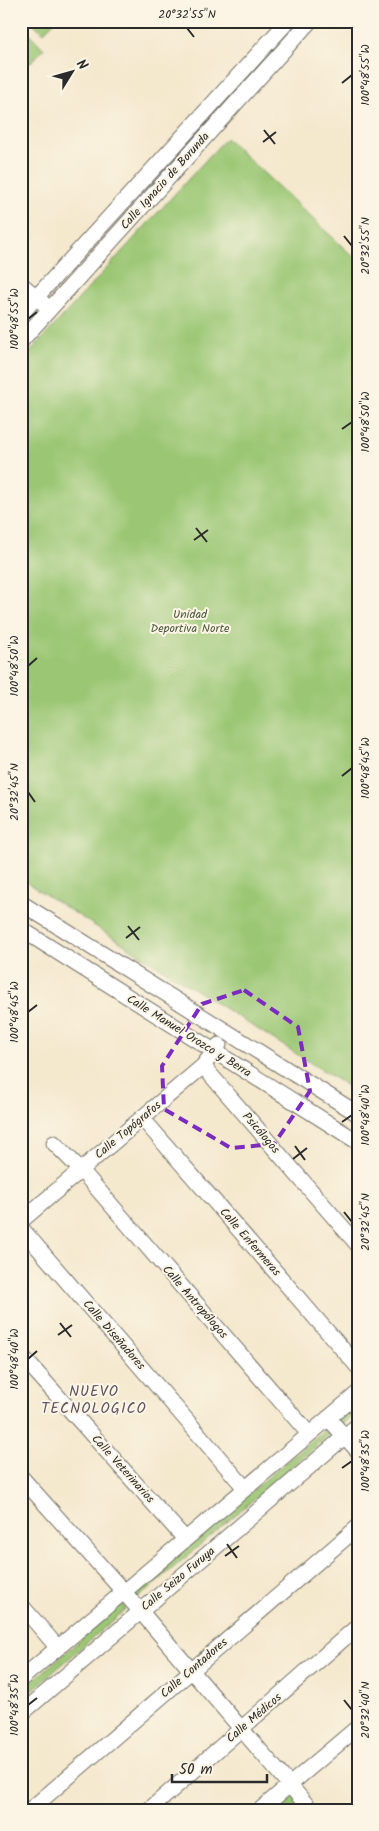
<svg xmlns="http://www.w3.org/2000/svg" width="379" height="1831" viewBox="0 0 379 1831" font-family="Kalam,sans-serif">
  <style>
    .green { fill: #9bc774; stroke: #637950 }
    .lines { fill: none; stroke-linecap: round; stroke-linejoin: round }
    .minor-casing { stroke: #716d64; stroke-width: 17 }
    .minor { stroke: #fff; stroke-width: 15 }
    .marked { fill: none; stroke: #7b2cbf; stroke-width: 4; stroke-dasharray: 10 6; stroke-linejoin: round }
    .ticks { fill: none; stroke: #2b2b2b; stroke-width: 2 }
    .labels { text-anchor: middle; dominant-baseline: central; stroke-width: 4; stroke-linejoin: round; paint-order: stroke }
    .street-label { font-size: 12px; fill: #2b2b2b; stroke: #fcf5e5 }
    .park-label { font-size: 12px; fill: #4d5a41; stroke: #fcf5e5 }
    .quarter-label { font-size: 15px; letter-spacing: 1px; fill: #625461; stroke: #fcf5e5 }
    .neatline { fill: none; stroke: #2b2b2b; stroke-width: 2 }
    .ticks-label { font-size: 12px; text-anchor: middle; fill: #2b2b2b }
  </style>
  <rect width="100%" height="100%" fill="#fcf5e5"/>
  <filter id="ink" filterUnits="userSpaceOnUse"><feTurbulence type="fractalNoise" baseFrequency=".02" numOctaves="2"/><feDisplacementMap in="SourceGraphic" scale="10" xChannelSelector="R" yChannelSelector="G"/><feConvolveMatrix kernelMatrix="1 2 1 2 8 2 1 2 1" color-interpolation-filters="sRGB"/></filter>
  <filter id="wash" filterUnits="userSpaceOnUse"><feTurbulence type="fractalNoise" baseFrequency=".0096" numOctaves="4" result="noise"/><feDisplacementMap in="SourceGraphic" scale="20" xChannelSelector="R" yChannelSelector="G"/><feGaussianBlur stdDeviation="1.12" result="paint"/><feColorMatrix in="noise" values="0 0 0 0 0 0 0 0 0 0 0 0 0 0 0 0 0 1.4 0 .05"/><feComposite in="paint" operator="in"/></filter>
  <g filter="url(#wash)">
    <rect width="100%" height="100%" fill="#f4e8cd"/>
    <path class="green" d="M 31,21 L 55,21 L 43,33 Z
      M 21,25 L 44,49 L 21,72 Z
      M 226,138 L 358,261 L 358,1093 L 21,879 L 21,362 Z
      M 358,1402 L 358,1411 L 344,1423 L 339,1424 L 339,1418 Z
      M 324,1430 L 329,1430 L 329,1435 L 139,1597 L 134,1598 L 134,1591 Z
      M 121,1605 L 125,1606 L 125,1610 L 21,1700 L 21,1691 Z
      M 290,1787 L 309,1810 L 264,1810 Z"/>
  </g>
  <g filter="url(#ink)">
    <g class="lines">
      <defs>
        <path id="minor" d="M 21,284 L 43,303
          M 21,314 L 288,21
          M 21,341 L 310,21
          M 21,903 L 358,1114
          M 21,929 L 358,1142
          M 203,1066 L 358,1245
          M 142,1118 L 358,1367
          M 54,1143 L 81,1170 L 309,1434
          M 21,1221 L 203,1066 L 219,1045
          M 21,1228 L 245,1488
          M 21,1355 L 185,1539
          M 328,1418 L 358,1451
          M 21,1477 L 123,1591 L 311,1810
          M 21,1605 L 58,1648
          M 21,1679 L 358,1393
          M 21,1714 L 358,1425
          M 30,1810 L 358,1527
          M 149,1810 L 358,1626
          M 260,1810 L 358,1727"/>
      </defs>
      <use href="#minor" class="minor-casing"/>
      <use href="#minor" class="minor"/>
    </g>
  </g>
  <path class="marked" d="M 244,990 L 298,1027 L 310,1091 L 274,1144 L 231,1148 L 164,1109 L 162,1066 L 202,1004 Z"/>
  <path class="ticks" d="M 187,28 L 194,37M 342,83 L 352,75M 264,130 L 275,144M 263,142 L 276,132M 344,236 L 352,246M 28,319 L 37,312M 342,429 L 352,422M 196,528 L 207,542M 194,540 L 208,530M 28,666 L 37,658M 342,776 L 352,768M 28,792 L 35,802M 128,926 L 139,940M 126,938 L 140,927M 28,1012 L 37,1005M 342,1122 L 352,1115M 295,1146 L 305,1160M 293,1159 L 307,1148M 344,1212 L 352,1222M 60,1323 L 71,1337M 58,1335 L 72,1325M 28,1359 L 37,1351M 342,1468 L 352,1461M 227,1544 L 237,1558M 225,1556 L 239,1546M 344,1700 L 352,1710M 28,1705 L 37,1698"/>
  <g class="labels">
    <g class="street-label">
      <text transform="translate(165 181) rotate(-48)">Calle Ignacio de Borunda</text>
      <text transform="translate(189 1036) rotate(32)">Calle Manuel Orozco y Berra</text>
      <text transform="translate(128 1130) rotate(-40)">Calle Topógrafos</text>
      <text transform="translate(261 1133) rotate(49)">Psicólogos</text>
      <text transform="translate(250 1242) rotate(49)">Calle Enfermeras</text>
      <text transform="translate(195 1302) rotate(49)">Calle Antropólogos</text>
      <text transform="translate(114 1335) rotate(49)">Calle Diseñadores</text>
      <text transform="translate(123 1469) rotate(48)">Calle Veterinarios</text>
      <text transform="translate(178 1579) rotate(-40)">Calle Seizo Furuya</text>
      <text transform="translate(194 1668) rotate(-41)">Calle Contadores</text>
      <text transform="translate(254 1718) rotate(-41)">Calle Médicos</text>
    </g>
    <g class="park-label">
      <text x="190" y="614">Unidad<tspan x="190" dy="14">Deportiva Norte</tspan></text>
    </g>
    <g class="quarter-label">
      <text x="94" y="1392">NUEVO<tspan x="94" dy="17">TECNOLOGICO</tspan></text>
    </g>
  </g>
  <rect width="379" height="1831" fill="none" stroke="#fcf5e5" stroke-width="55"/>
  <g transform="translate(72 72) rotate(53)" stroke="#fcf5e5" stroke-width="4" paint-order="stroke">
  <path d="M0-4L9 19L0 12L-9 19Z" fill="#2b2b2b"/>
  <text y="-8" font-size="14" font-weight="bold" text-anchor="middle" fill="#2b2b2b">N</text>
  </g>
  <path d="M172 1774v8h95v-8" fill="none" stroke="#2b2b2b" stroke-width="2.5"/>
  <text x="179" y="1774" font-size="15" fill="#2b2b2b" stroke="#fcf5e5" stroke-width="4" paint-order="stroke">50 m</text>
  <rect x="28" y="28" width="324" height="1776" class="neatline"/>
  <g class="ticks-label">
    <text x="187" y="18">20°32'55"N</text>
    <text transform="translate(365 75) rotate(-90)" y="4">100°48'55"W</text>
    <text transform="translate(365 246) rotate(-90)" y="4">20°32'55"N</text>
    <text transform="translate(14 319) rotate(-90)" y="4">100°48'55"W</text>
    <text transform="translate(365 422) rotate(-90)" y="4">100°48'50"W</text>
    <text transform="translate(14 666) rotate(-90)" y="4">100°48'50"W</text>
    <text transform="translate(365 768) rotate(-90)" y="4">100°48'45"W</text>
    <text transform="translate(14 792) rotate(-90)" y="4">20°32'45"N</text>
    <text transform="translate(14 1012) rotate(-90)" y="4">100°48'45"W</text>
    <text transform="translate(365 1115) rotate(-90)" y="4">100°48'40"W</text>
    <text transform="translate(365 1222) rotate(-90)" y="4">20°32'45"N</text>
    <text transform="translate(14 1359) rotate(-90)" y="4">100°48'40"W</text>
    <text transform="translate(365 1461) rotate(-90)" y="4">100°48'35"W</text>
    <text transform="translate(14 1705) rotate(-90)" y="4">100°48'35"W</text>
    <text transform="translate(365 1710) rotate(-90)" y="4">20°32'40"N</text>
  </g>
</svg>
